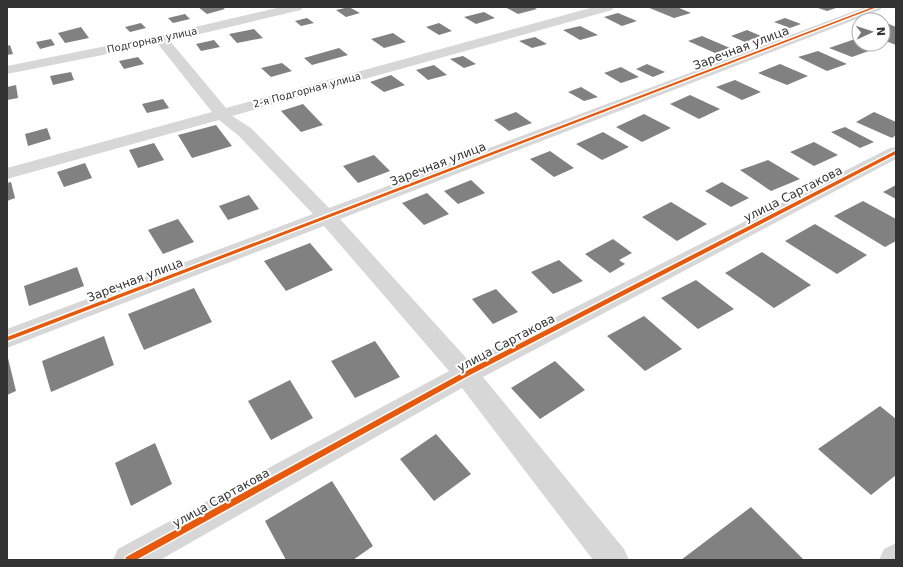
<svg xmlns="http://www.w3.org/2000/svg" width="903" height="567" viewBox="0 0 903 567" font-family="'DejaVu Sans',sans-serif">
  <style>
    .building { fill: #818181 }
    .lines { fill: none; stroke-linecap: round; stroke-linejoin: round }
    .minor { fill: #d7d7d7; fill-rule: evenodd }
    .cycleway-casing { stroke: #fff; stroke-width: 3 }
    .cycleway { fill: #e8590c; fill-rule: evenodd }
    .labels { text-anchor: middle; dominant-baseline: central; stroke-width: 4; stroke-linejoin: round; paint-order: stroke }
    .far-street-label { font-size: 10px; fill: #333; stroke: #fff }
    .street-label { font-size: 12px; fill: #333; stroke: #fff }
  </style>
  <rect width="100%" height="100%" fill="#fff"/>
  <path class="building" d="M 198,7 L 222,7 L 225,9 L 207,14 Z
    M 349,7 L 360,13 L 346,17 L 336,10 Z
    M 505,7 L 533,7 L 537,9 L 518,14 Z
    M 647,7 L 677,7 L 691,13 L 674,18 Z
    M 815,7 L 839,7 L 827,11 Z
    M 484,12 L 495,18 L 476,24 L 464,17 Z
    M 618,13 L 637,21 L 622,26 L 604,17 Z
    M 185,14 L 190,19 L 173,23 L 168,18 Z
    M 307,18 L 314,23 L 301,26 L 295,21 Z
    M 785,18 L 801,24 L 790,28 L 774,22 Z
    M 141,23 L 146,28 L 130,32 L 125,27 Z
    M 439,23 L 452,31 L 439,35 L 426,27 Z
    M 889,24 L 896,27 L 896,45 L 883,40 L 883,27 Z
    M 580,26 L 598,35 L 580,40 L 563,30 Z
    M 81,27 L 89,38 L 65,43 L 58,33 Z
    M 254,29 L 263,38 L 237,43 L 229,34 Z
    M 747,30 L 761,36 L 745,42 L 731,36 Z
    M 393,33 L 406,42 L 384,48 L 371,39 Z
    M 702,36 L 730,48 L 715,53 L 688,41 Z
    M 535,37 L 547,44 L 532,48 L 519,41 Z
    M 51,39 L 55,45 L 40,49 L 36,42 Z
    M 855,39 L 859,41 L 859,44 L 868,44 L 877,48 L 852,57 L 829,48 Z
    M 214,40 L 220,47 L 201,51 L 196,44 Z
    M 10,45 L 13,54 L 7,55 L 7,46 Z
    M 339,48 L 348,55 L 312,65 L 304,58 Z
    M 818,51 L 847,64 L 827,71 L 798,57 Z
    M 463,56 L 476,64 L 464,68 L 450,59 Z
    M 138,57 L 144,64 L 124,69 L 119,61 Z
    M 282,63 L 292,71 L 271,77 L 261,68 Z
    M 647,64 L 665,72 L 653,77 L 636,69 Z
    M 780,64 L 808,76 L 787,85 L 758,73 Z
    M 434,65 L 447,75 L 428,80 L 416,70 Z
    M 621,67 L 639,77 L 621,83 L 604,73 Z
    M 71,72 L 74,80 L 53,85 L 50,76 Z
    M 391,75 L 405,85 L 384,92 L 370,82 Z
    M 735,80 L 761,92 L 742,100 L 716,87 Z
    M 16,85 L 18,98 L 7,100 L 7,87 Z
    M 581,87 L 598,97 L 584,101 L 568,92 Z
    M 690,95 L 720,109 L 699,119 L 670,104 Z
    M 163,99 L 169,108 L 147,113 L 142,104 Z
    M 303,104 L 323,125 L 301,132 L 281,111 Z
    M 516,112 L 532,123 L 509,131 L 494,120 Z
    M 874,112 L 896,122 L 896,135 L 892,138 L 856,122 Z
    M 644,114 L 671,128 L 642,142 L 616,127 Z
    M 216,125 L 232,146 L 192,158 L 178,135 Z
    M 845,127 L 874,142 L 860,148 L 831,132 Z
    M 47,128 L 51,139 L 28,146 L 25,134 Z
    M 603,132 L 629,147 L 602,160 L 576,144 Z
    M 814,142 L 838,155 L 814,166 L 790,152 Z
    M 154,143 L 164,160 L 138,168 L 129,150 Z
    M 550,151 L 574,168 L 554,177 L 530,159 Z
    M 374,155 L 390,171 L 358,183 L 343,166 Z
    M 768,160 L 800,179 L 771,191 L 740,170 Z
    M 85,163 L 92,178 L 64,187 L 57,172 Z
    M 471,180 L 485,193 L 458,204 L 444,191 Z
    M 11,182 L 15,198 L 7,201 L 7,183 Z
    M 722,182 L 749,198 L 731,207 L 705,191 Z
    M 896,185 L 896,199 L 883,192 Z
    M 427,193 L 449,214 L 424,225 L 402,203 Z
    M 249,195 L 259,209 L 228,220 L 219,206 Z
    M 863,201 L 896,219 L 896,241 L 885,247 L 834,216 Z
    M 671,202 L 707,224 L 677,241 L 642,217 Z
    M 178,219 L 194,242 L 163,254 L 148,230 Z
    M 815,224 L 867,255 L 837,274 L 785,241 Z
    M 613,239 L 632,253 L 619,260 L 625,264 L 610,273 L 585,254 Z
    M 310,243 L 333,270 L 286,291 L 264,261 Z
    M 762,252 L 811,285 L 774,308 L 725,273 Z
    M 559,260 L 583,281 L 553,294 L 531,272 Z
    M 77,267 L 84,286 L 29,306 L 24,286 Z
    M 696,280 L 734,309 L 698,329 L 661,298 Z
    M 194,288 L 212,322 L 144,350 L 128,314 Z
    M 496,289 L 518,312 L 493,324 L 472,299 Z
    M 644,316 L 682,349 L 645,371 L 607,336 Z
    M 104,336 L 114,365 L 51,392 L 42,361 Z
    M 375,341 L 400,377 L 355,398 L 331,361 Z
    M 7,354 L 16,391 L 7,395 Z
    M 555,361 L 585,390 L 540,419 L 511,388 Z
    M 290,380 L 313,418 L 271,440 L 248,401 Z
    M 880,406 L 896,419 L 896,475 L 871,495 L 818,449 Z
    M 436,434 L 471,474 L 434,501 L 400,459 Z
    M 155,443 L 172,484 L 131,506 L 115,463 Z
    M 332,481 L 373,546 L 353,560 L 286,560 L 265,521 Z
    M 751,507 L 804,560 L 681,560 Z"/>
  <g class="lines">
    <path class="minor" d="M 281,7 L 303,7 L 301,10 L 170,41 L 226,108 L 594,7 L 614,7 L 612,10 L 232,116 L 251,128 L 329,208 L 865,7 L 882,7 L 880,10 L 340,219 L 469,361 L 890,148 L 896,147 L 896,159 L 483,377 L 624,549 L 629,560 L 593,560 L 462,388 L 160,560 L 113,560 L 118,549 L 449,371 L 324,226 L 7,348 L 7,329 L 313,214 L 239,136 L 219,120 L 7,179 L 7,168 L 212,112 L 158,44 L 7,74 L 7,66 L 161,35 Z
      M 896,543 L 896,560 L 879,560 L 884,549 Z"/>
    <defs>
      <path id="cycleway" d="M 873,7 L 877,7 L 7,341 L 7,337 Z
        M 895,151 L 896,151 L 896,154 L 468,376 L 136,560 L 125,560 L 126,557 L 464,372 Z"/>
    </defs>
    <use href="#cycleway" class="cycleway-casing"/>
    <use href="#cycleway" class="cycleway"/>
  </g>
  <g class="labels">
    <g class="far-street-label">
      <text transform="translate(152 40) rotate(-12)">Подгорная улица</text>
      <text transform="translate(307 90) rotate(-15)">2-я Подгорная улица</text>
    </g>
    <g class="street-label">
      <text transform="translate(741 48) rotate(-21)">Заречная улица</text>
      <text transform="translate(438 164) rotate(-21)">Заречная улица</text>
      <text transform="translate(793 194) rotate(-27)">улица Сартакова</text>
      <text transform="translate(135 280) rotate(-21)">Заречная улица</text>
      <text transform="translate(506 343) rotate(-28)">улица Сартакова</text>
      <text transform="translate(221 498) rotate(-29)">улица Сартакова</text>
    </g>
  </g>
  <rect width="903" height="567" fill="none" stroke="#333333" stroke-width="16"/>
  <g transform="translate(871 32) rotate(87)"><circle r="19" fill="#ffffff" stroke="#adadad"/>
  <path d="M0-3L7 15L0 10L-7 15Z" fill="#7a7a7a"/>
  <text y="-6" font-size="11" font-weight="bold" text-anchor="middle" fill="#333333">N</text>
  </g>
</svg>
